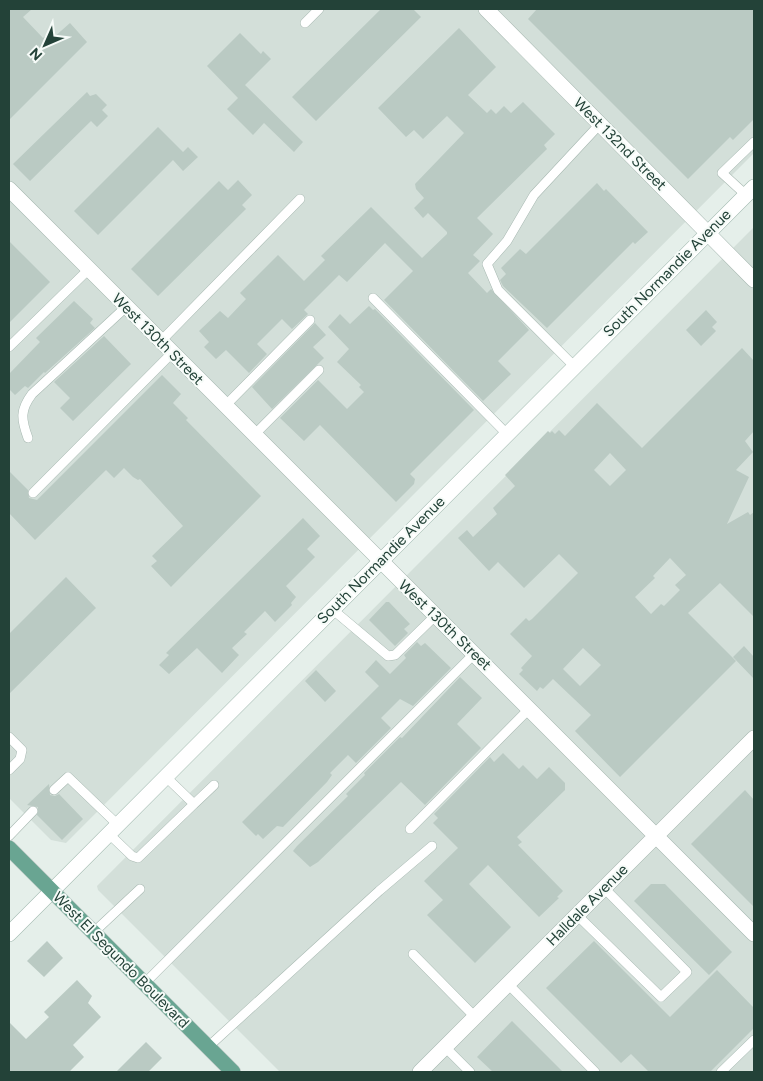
<svg xmlns="http://www.w3.org/2000/svg" width="763" height="1081" viewBox="0 0 763 1081" font-family="Figtree,sans-serif">
  <style>
    .built { fill: #d3dfd9 }
    .building { fill: #bacac3; fill-rule: evenodd }
    .lines { fill: none; stroke-linecap: round; stroke-linejoin: round }
    .lane-casing { stroke: #a7b8b1; stroke-width: 10 }
    .street-casing { stroke: #a7b8b1; stroke-width: 16 }
    .secondary-casing { stroke: #a3bbb1; stroke-width: 16 }
    .primary-casing { stroke: #c1cac7; stroke-width: 16 }
    .lane { stroke: #fff; stroke-width: 9 }
    .street { stroke: #fff; stroke-width: 15 }
    .secondary { stroke: #fff; stroke-width: 15 }
    .primary { stroke: #69a592; stroke-width: 15 }
    .labels { text-anchor: middle; dominant-baseline: central; stroke-width: 4; stroke-linejoin: round; paint-order: stroke }
    .street-label { font-size: 15px; fill: #234238; stroke: #f6fbf8 }
  </style>
  <rect width="100%" height="100%" fill="#e5efea"/>
  <path class="built" d="M 9,9 L 754,9 L 754,153 L 66,843 L 51,840 L 9,798 Z
    M 754,227 L 754,1072 L 280,1072 L 98,890 L 97,886 Z"/>
  <path class="building" d="M 9,9 L 32,9 L 23,17 L 43,38 L 48,34 L 53,38 L 70,23 L 87,42 L 9,120 Z
    M 381,9 L 413,9 L 421,17 L 316,121 L 292,97 Z
    M 537,9 L 754,9 L 754,119 L 733,140 L 730,137 L 688,179 L 528,19 Z
    M 459,28 L 496,67 L 468,95 L 487,113 L 491,109 L 496,114 L 504,106 L 511,113 L 523,102 L 555,134 L 544,145 L 547,149 L 477,218 L 493,234 L 473,255 L 480,261 L 468,273 L 487,293 L 491,289 L 529,330 L 498,361 L 511,374 L 483,401 L 384,300 L 413,271 L 385,243 L 347,282 L 339,275 L 304,310 L 308,314 L 292,329 L 282,319 L 257,344 L 267,354 L 249,373 L 226,350 L 216,359 L 204,347 L 209,342 L 199,331 L 220,311 L 228,318 L 246,299 L 240,293 L 278,255 L 304,281 L 325,260 L 321,256 L 371,207 L 422,258 L 447,234 L 447,232 L 428,213 L 423,218 L 414,208 L 424,198 L 416,189 L 415,184 L 464,133 L 447,116 L 423,139 L 414,130 L 406,137 L 378,108 Z
    M 240,33 L 261,54 L 263,51 L 271,59 L 245,85 L 303,142 L 294,152 L 264,123 L 253,135 L 227,109 L 238,98 L 207,66 Z
    M 87,92 L 90,96 L 96,94 L 107,105 L 102,110 L 108,116 L 97,127 L 91,121 L 30,181 L 13,164 Z
    M 158,127 L 183,152 L 188,147 L 198,157 L 183,171 L 173,160 L 98,235 L 74,211 Z
    M 238,180 L 252,195 L 242,205 L 246,209 L 158,296 L 131,269 L 219,181 L 228,190 Z
    M 597,183 L 604,191 L 606,189 L 648,232 L 635,244 L 633,242 L 547,328 L 503,286 L 500,280 L 506,274 L 501,268 L 520,249 L 526,254 Z
    M 9,241 L 50,282 L 9,323 Z
    M 74,301 L 93,319 L 90,323 L 95,328 L 45,373 L 44,372 L 28,388 L 25,386 L 15,395 L 9,389 L 9,374 L 40,342 L 36,338 Z
    M 369,306 L 373,310 L 375,309 L 474,410 L 410,474 L 415,479 L 414,484 L 396,502 L 320,425 L 304,441 L 280,418 L 318,380 L 347,409 L 364,392 L 359,387 L 361,385 L 337,362 L 349,349 L 328,327 L 340,314 L 350,324 Z
    M 706,310 L 717,322 L 712,327 L 716,331 L 701,346 L 686,330 Z
    M 315,323 L 326,335 L 313,347 L 324,358 L 272,409 L 252,387 Z
    M 104,336 L 131,364 L 73,421 L 60,408 L 70,398 L 54,382 Z
    M 742,348 L 754,361 L 754,431 L 745,441 L 753,452 L 736,470 L 749,477 L 727,524 L 748,512 L 750,515 L 754,512 L 754,617 L 720,583 L 688,613 L 736,661 L 620,777 L 575,731 L 591,715 L 553,679 L 543,689 L 540,687 L 537,691 L 519,674 L 523,670 L 521,668 L 532,656 L 510,634 L 526,618 L 529,621 L 532,619 L 578,573 L 559,554 L 524,588 L 498,562 L 489,571 L 458,538 L 467,530 L 473,537 L 497,514 L 493,508 L 515,486 L 505,475 L 548,431 L 550,433 L 552,431 L 555,434 L 559,430 L 565,436 L 597,403 L 642,448 ZM 610,453 L 626,470 L 610,486 L 594,470 ZM 670,558 L 686,575 L 675,585 L 680,590 L 664,606 L 661,604 L 651,614 L 635,597 L 655,578 L 653,576 ZM 583,648 L 601,665 L 580,686 L 563,669 Z
    M 162,375 L 181,394 L 173,403 L 188,418 L 186,420 L 261,496 L 171,587 L 151,566 L 157,561 L 152,556 L 183,526 L 140,479 L 138,480 L 133,477 L 124,468 L 114,478 L 106,470 L 35,540 L 9,513 L 9,471 L 28,490 L 29,498 L 37,500 Z
    M 303,518 L 320,536 L 307,549 L 315,557 L 286,586 L 296,597 L 291,603 L 292,605 L 275,622 L 265,611 L 244,632 L 247,634 L 232,648 L 239,655 L 222,673 L 197,648 L 169,674 L 159,665 L 169,655 L 166,653 Z
    M 66,577 L 96,608 L 9,694 L 9,634 Z
    M 386,602 L 389,602 L 410,624 L 404,629 L 408,633 L 395,646 L 369,620 Z
    M 417,642 L 421,646 L 425,643 L 451,668 L 413,706 L 400,699 L 381,718 L 391,728 L 356,763 L 348,755 L 330,773 L 332,775 L 327,782 L 283,827 L 277,826 L 263,839 L 258,834 L 256,836 L 242,822 L 379,686 L 365,672 L 376,660 L 390,674 L 406,658 L 404,655 Z
    M 744,646 L 754,657 L 754,679 L 733,657 Z
    M 316,670 L 336,691 L 325,702 L 305,681 Z
    M 460,677 L 482,698 L 457,724 L 481,748 L 425,805 L 401,782 L 318,862 L 310,867 L 293,851 L 297,846 L 348,796 L 346,794 L 365,775 L 364,773 L 400,737 L 402,738 Z
    M 503,753 L 519,769 L 523,765 L 537,779 L 549,767 L 565,783 L 565,790 L 517,837 L 522,842 L 518,845 L 563,891 L 557,897 L 559,898 L 539,917 L 488,865 L 469,884 L 511,927 L 475,963 L 427,915 L 443,900 L 424,881 L 458,848 L 433,823 L 438,818 L 434,814 L 490,757 L 494,762 Z
    M 49,784 L 50,795 L 55,796 L 59,794 L 83,819 L 62,840 L 37,815 L 38,807 L 27,805 Z
    M 745,790 L 754,800 L 754,907 L 691,844 Z
    M 651,884 L 665,884 L 732,952 L 709,975 L 634,901 Z
    M 47,941 L 63,958 L 44,977 L 27,961 Z
    M 594,941 L 670,1017 L 717,970 L 754,1008 L 754,1028 L 710,1072 L 649,1072 L 631,1054 L 621,1063 L 546,988 Z
    M 77,980 L 92,996 L 88,1003 L 101,1017 L 73,1045 L 84,1057 L 69,1072 L 9,1072 L 9,1022 L 26,1039 L 49,1017 L 44,1012 Z
    M 512,1021 L 563,1072 L 493,1072 L 477,1057 Z
    M 146,1042 L 162,1058 L 148,1072 L 116,1072 Z"/>
  <g class="lines">
    <defs>
      <path id="lane" d="M 305,23 L 319,9
        M 746,195 L 722,173 L 754,142
        M 373,298 L 507,434
        M 161,341 L 300,199
        M 9,347 L 89,269
        M 574,366 L 498,290 L 487,264 L 507,241 L 534,195 L 600,124
        M 225,406 L 310,320
        M 254,435 L 319,370
        M 28,438 C 21,419 20,410 32,394 L 126,307
        M 33,493 L 172,353
        M 332,609 L 388,656 L 395,655 L 435,616
        M 9,737 L 22,750 L 20,759 L 9,770
        M 54,790 L 68,777 L 117,824
        M 194,804 L 214,785
        M 410,829 L 529,709
        M 108,833 L 132,856 L 138,858 L 194,804 L 165,776
        M 9,836 L 33,811
        M 577,915 L 661,997 L 687,972 L 604,888
        M 94,932 L 140,889
        M 413,954 L 475,1017
        M 145,983 L 474,654
        M 508,984 L 595,1072
        M 208,1047 L 379,891 L 432,846
        M 445,1047 L 470,1072
        M 721,1072 L 754,1040"/>
      <path id="street" d="M 486,9 L 754,280
        M 9,189 L 754,934
        M 420,1072 L 754,738"/>
      <path id="secondary" d="M 9,934 L 754,187"/>
      <path id="primary" d="M 9,848 L 233,1072"/>
    </defs>
    <use href="#lane" class="lane-casing"/>
    <use href="#street" class="street-casing"/>
    <use href="#secondary" class="secondary-casing"/>
    <use href="#primary" class="primary-casing"/>
    <use href="#lane" class="lane"/>
    <use href="#street" class="street"/>
    <use href="#secondary" class="secondary"/>
    <use href="#primary" class="primary"/>
  </g>
  <g class="labels">
    <g class="street-label">
      <text transform="translate(620 144) rotate(45)">West 132nd Street</text>
      <text transform="translate(667 273) rotate(-45)">South Normandie Avenue</text>
      <text transform="translate(158 339) rotate(45)">West 130th Street</text>
      <text transform="translate(381 560) rotate(-45)">South Normandie Avenue</text>
      <text transform="translate(445 625) rotate(44)">West 130th Street</text>
      <text transform="translate(587 905) rotate(-45)">Halldale Avenue</text>
      <text transform="translate(121 960) rotate(45)">West El Segundo Boulevard</text>
    </g>
  </g>
  <rect width="763" height="1081" fill="none" stroke="#234238" stroke-width="20"/>
  <g transform="translate(45 45) rotate(225)" stroke="#f6fbf8" stroke-width="4" paint-order="stroke">
  <path d="M0-4L9 19L0 12L-9 19Z" fill="#234238"/>
  <text y="-8" font-size="14" font-weight="bold" text-anchor="middle" fill="#234238">N</text>
  </g>
</svg>
